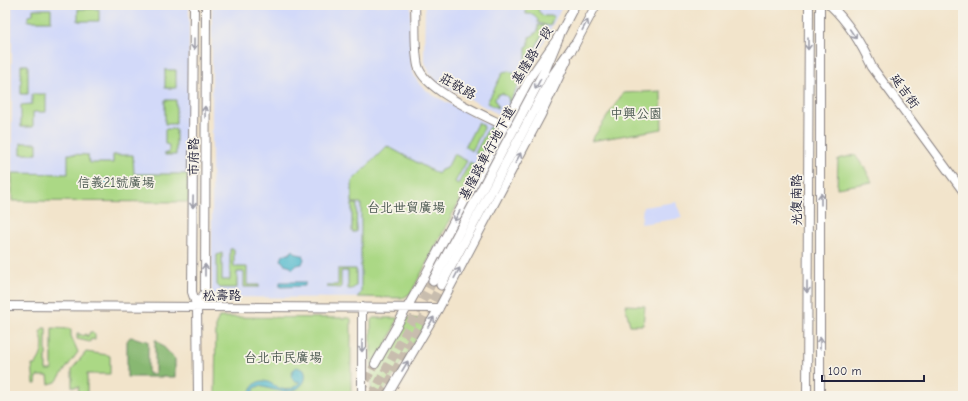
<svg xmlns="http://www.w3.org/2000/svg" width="968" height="401" viewBox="0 0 968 401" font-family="'Comic Neue','LXGW WenKai TC',sans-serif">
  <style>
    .built { fill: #d2d9f9 }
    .green { fill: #abd885; stroke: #667d60 }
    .forest { fill: #88b872; stroke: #556d56 }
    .water { fill: #51b9ce; stroke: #3a6e84 }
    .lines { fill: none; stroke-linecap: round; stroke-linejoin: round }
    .secondary-tunnel { stroke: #c8bdae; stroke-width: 8; stroke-dasharray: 8 4; stroke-linecap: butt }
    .primary-tunnel { stroke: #c8bdae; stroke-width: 9; stroke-dasharray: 9 4.5; stroke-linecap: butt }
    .secondary-casing { stroke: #8a8383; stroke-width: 10 }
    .primary-casing { stroke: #8a8383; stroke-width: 11 }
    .secondary { stroke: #fff; stroke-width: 8 }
    .primary { stroke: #fff; stroke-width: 9 }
    .oneway { stroke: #9c9ca7 }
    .labels { text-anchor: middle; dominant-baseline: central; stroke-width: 3.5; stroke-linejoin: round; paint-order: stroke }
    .street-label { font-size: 13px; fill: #22223b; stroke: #f7f3e8 }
    .park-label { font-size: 13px; fill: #4b5951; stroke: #f7f3e8 }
  </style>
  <rect width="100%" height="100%" fill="#f7f3e8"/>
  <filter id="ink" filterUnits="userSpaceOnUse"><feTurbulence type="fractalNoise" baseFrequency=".025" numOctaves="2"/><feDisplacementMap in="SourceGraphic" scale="8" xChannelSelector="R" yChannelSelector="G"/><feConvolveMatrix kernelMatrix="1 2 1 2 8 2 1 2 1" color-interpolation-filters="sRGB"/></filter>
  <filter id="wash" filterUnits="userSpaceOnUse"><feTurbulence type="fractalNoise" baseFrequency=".012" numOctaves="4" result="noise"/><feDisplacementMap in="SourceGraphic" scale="16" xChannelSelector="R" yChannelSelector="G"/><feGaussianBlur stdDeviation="0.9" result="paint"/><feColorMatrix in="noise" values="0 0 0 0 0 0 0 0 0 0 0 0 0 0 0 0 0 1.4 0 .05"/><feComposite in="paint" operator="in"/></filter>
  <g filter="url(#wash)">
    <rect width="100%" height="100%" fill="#f2e4cb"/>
    <path class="built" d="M 12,5 L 189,5 L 189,174 L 133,174 L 133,155 L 113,163 L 88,163 L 88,155 L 68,154 L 68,174 L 12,173 Z
      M 212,5 L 411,5 L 410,59 L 413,73 L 420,85 L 433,95 L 490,125 L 496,132 L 411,293 L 403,298 L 214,297 L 212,296 Z
      M 425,5 L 563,5 L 507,112 L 500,115 L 439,83 L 431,76 L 424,60 Z
      M 676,202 L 682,218 L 641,224 L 643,207 Z"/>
    <path class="green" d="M 526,5 L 537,5 L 539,12 L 544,16 L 554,16 L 550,26 L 538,23 L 538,20 L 532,14 L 526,14 Z
      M 33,9 L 51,9 L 51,21 L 28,21 L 28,16 L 33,14 Z
      M 78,9 L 99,9 L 99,21 L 78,21 Z
      M 538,25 L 545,26 L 546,28 L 530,58 L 532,59 L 530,63 L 526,61 L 526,47 L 529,45 L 529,37 L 532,36 L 538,31 Z
      M 21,65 L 28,65 L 28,94 L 21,94 Z
      M 521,69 L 526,70 L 509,103 L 508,97 L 502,93 L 497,95 L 495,99 L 498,108 L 487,103 L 503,72 L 509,71 L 517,75 Z
      M 165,70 L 176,70 L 176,88 L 165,88 Z
      M 661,91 L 662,129 L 591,141 L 623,93 Z
      M 32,94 L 46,94 L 46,112 L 33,112 L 33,127 L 21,127 L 21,105 L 32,104 Z
      M 165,100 L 176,100 L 176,124 L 165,124 Z
      M 478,122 L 483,125 L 484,128 L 472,151 L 465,147 Z
      M 489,127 L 494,130 L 480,155 L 475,153 Z
      M 165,129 L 176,129 L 176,155 L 165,155 L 165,153 L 169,153 L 169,145 L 165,144 Z
      M 21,143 L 37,143 L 37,154 L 21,154 Z
      M 387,146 L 438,174 L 441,170 L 447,168 L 454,154 L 467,161 L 455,182 L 458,184 L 470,162 L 476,166 L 465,187 L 466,188 L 411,293 L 403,298 L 357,297 L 361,293 L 361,203 L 352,203 L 352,181 Z
      M 68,154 L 88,155 L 89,163 L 113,163 L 113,155 L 133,155 L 134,174 L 189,174 L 189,202 L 12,201 L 12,173 L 68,174 Z
      M 855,155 L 866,170 L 872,182 L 837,188 L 838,159 Z
      M 352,204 L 357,204 L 356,232 L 352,232 Z
      M 230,249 L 234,249 L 234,267 L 247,267 L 247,285 L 259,285 L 259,287 L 244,287 L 244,272 L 237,272 L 237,288 L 220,288 L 217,285 L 217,255 L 222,253 L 222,280 L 230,280 Z
      M 338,269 L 356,269 L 356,286 L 352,289 L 348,289 L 348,271 L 341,271 L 341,288 L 327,287 L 327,285 L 338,285 Z
      M 625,305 L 645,306 L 643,325 L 630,325 Z
      M 219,317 L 350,318 L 351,319 L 351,396 L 215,396 L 216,324 Z
      M 373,318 L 398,318 L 378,365 L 407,318 L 428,320 L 381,396 L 371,396 L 371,320 Z
      M 43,328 L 46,328 L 46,370 L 52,370 L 52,328 L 71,329 L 71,336 L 78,352 L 56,382 L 49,384 L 48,376 L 37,376 L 36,384 L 34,384 L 32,365 L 35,365 C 43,354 45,345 40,332 Z
      M 90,332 L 93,332 L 95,334 L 95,340 L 91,339 L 90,342 L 77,339 L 77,333 L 79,333 L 79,336 L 81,334 L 83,336 L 86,334 L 87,337 Z
      M 86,352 L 108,355 L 110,356 L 110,374 L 87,374 L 87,396 L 77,396 L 79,387 L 72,387 L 72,369 Z"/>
    <path class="forest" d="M 130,337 C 137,337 141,341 148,341 L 148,374 L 155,374 L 155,340 L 157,340 L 175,359 L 175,377 L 127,377 L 127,341 Z"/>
    <path class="water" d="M 105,179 L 109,183 L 107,188 L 92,187 L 91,183 L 94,180 Z
      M 293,250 L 297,254 L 302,255 L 304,259 L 302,264 L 297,265 L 293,269 L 288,265 L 284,264 L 281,260 L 283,255 L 289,254 Z
      M 280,282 L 305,282 L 305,286 L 280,287 Z
      M 297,367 L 304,370 C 306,374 306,378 304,382 C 292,399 275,389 259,386 L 255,388 L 252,396 L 243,396 C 252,394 251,382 262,381 C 274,380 283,400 300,382 L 295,381 L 291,377 L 293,370 Z"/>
  </g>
  <g filter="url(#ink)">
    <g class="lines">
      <path class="secondary-tunnel" d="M 361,391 L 375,364"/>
      <path class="primary-tunnel" d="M 372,396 L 433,281
        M 382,396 L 441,285"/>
      <defs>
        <path id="secondary" d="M 194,5 L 192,292 L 197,307 L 198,396
          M 415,5 C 416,25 414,47 418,66 C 424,90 483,115 505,126
          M 820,5 L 820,396
          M 830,5 C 848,22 862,45 872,67 L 963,191
          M 572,50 L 596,5
          M 5,306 L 439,308
          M 197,307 L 205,292 L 206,5
          M 375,364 L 421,283 L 531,76 L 559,36 L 575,5
          M 362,396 L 362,307
          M 387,396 L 439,308 L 540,117 L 567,60
          M 807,396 L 809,5"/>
        <path id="primary" d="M 433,281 L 545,70 L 559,36
          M 441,285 L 553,75 L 574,45"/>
      </defs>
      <use href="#secondary" class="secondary-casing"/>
      <use href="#primary" class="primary-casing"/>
      <use href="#secondary" class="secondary"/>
      <use href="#primary" class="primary"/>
    </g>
    <defs><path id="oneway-shaft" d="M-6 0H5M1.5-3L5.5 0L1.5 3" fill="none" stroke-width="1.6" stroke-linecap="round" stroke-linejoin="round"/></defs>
    <g class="oneway">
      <use href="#oneway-shaft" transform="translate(585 25) rotate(-62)"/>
      <use href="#oneway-shaft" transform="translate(853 34) rotate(56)"/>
      <use href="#oneway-shaft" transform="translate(194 44) rotate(90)"/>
      <use href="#oneway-shaft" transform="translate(808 44) rotate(90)"/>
      <use href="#oneway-shaft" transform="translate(538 84) rotate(118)"/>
      <use href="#oneway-shaft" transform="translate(205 112) rotate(-91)"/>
      <use href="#oneway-shaft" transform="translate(518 158) rotate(-62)"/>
      <use href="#oneway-shaft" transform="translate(821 199) rotate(-90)"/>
      <use href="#oneway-shaft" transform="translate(193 202) rotate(91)"/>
      <use href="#oneway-shaft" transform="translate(457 216) rotate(118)"/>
      <use href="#oneway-shaft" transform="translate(205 270) rotate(-90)"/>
      <use href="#oneway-shaft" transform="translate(457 273) rotate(-62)"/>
      <use href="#oneway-shaft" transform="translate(807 287) rotate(90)"/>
      <use href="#oneway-shaft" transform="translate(431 322) rotate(-59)"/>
      <use href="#oneway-shaft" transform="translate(820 343) rotate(-90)"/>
      <use href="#oneway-shaft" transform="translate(362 346) rotate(90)"/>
      <use href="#oneway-shaft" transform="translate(405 366) rotate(-59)"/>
    </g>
  </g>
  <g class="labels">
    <g class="street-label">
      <text transform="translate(532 55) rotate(-58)">基隆路一段</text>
      <text transform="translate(458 86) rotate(30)">莊敬路</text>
      <text transform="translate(905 91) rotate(54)">延吉街</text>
      <text transform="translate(487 153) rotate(-62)">基隆路車行地下道</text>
      <text transform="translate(193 157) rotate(-90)">市府路</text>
      <text transform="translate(796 200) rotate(-90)">光復南路</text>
      <text x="222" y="295">松壽路</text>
    </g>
    <g class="park-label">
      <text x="636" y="113">中興公園</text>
      <text x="116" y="182">信義21號廣場</text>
      <text x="406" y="207">台北世貿廣場</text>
      <text x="283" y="357">台北市民廣場</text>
    </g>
  </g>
  <rect width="968" height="401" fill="none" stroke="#f7f3e8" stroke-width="20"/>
  <path d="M822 375v6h102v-6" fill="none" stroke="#22223b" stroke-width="2"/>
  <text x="828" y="375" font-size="12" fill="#22223b" stroke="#f7f3e8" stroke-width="3" paint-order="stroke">100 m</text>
</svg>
